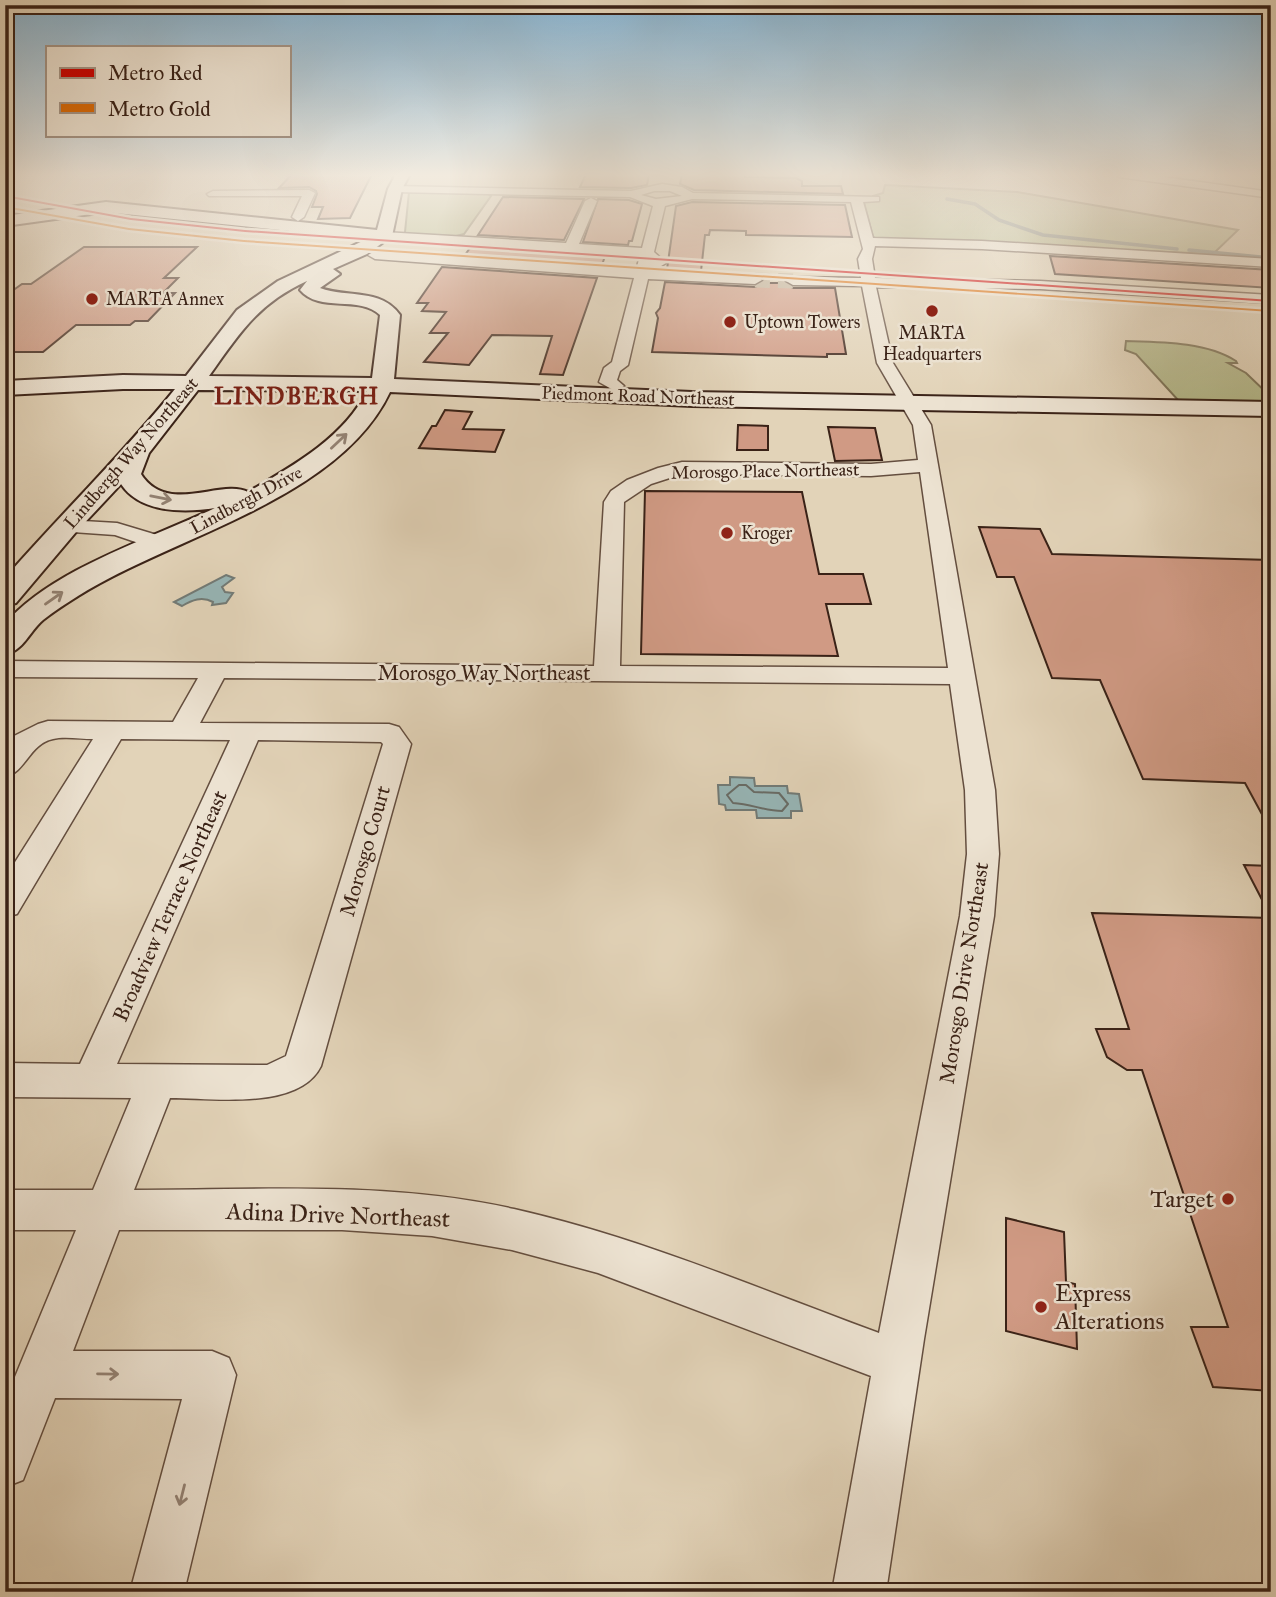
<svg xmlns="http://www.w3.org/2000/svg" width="1276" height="1597" viewBox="0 0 1276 1597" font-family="'IM FELL Great Primer',serif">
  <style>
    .green { fill: #b6bb8d; stroke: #786e52; stroke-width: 2 }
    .water { fill: #97b6b7; stroke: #727b77; stroke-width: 2 }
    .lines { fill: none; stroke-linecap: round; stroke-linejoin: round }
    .shore { stroke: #686c67; stroke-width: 2 }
    .stream { stroke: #727b77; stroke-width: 3.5 }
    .building { fill: #d09a84; stroke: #3a2217; stroke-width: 2 }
    .street-tunnel { stroke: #c0b098; stroke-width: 15; stroke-dasharray: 15 8; stroke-linecap: butt }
    .street-casing { stroke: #644e3f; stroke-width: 3 }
    .secondary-casing { stroke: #3a2217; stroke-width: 4 }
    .street { fill: #ece2d1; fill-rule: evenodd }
    .secondary { fill: #ece2d1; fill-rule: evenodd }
    .metro-1-casing { stroke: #ece2d1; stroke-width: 5 }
    .metro-2-casing { stroke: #ece2d1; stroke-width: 5 }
    .metro-1 { fill: #c00; fill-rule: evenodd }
    .metro-2 { fill: #da6a08; fill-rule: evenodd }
    .oneway { stroke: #938274 }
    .poi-dot { fill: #8f2418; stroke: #ece2d1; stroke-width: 2.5 }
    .labels { text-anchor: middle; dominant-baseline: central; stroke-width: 5; stroke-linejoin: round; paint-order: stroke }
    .far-poi-label { font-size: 18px; fill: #3a2217; stroke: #ece2d1; text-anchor: start }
    .far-street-label { font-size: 18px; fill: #3a2217; stroke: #ece2d1 }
    .street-label { font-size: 21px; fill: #3a2217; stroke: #ece2d1 }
    .far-district-label { font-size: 23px; font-weight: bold; letter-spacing: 2px; fill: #7a1f14; stroke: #ece2d1 }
    .near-poi-label { font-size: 24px; fill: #3a2217; stroke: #ece2d1; text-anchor: end }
    .near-street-label { font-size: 24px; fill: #3a2217; stroke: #ece2d1 }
  </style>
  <rect width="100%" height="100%" fill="#e2d3b8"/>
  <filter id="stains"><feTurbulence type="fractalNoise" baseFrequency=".00286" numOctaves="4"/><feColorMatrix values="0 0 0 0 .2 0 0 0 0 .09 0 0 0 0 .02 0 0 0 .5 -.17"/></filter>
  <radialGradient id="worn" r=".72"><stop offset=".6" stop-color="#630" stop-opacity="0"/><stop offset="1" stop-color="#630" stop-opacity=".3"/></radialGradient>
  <path class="green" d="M 885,185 L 1017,192 L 1238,230 L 1213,254 L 877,239 L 873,237 L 864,202 L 873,201 L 873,196 L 883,193 Z
    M 409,192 L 488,194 L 491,196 L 464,234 L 456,236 L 407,235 L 405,232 Z
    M 1126,341 C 1162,342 1207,342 1236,361 L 1237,363 L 1228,363 L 1246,373 L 1271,397 L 1271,402 L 1178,400 L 1136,354 L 1125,350 Z"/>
  <path class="water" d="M 226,575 L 234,578 L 222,587 L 225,592 L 233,593 L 226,603 L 212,605 L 213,602 C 202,596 192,600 182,606 L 174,602 Z
    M 730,777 L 754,778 L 755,786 L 787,786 L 788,793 L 799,794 L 802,811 L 791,811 L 791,818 L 757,818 L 756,810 L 726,810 L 725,805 L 719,804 L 718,785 L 730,785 Z"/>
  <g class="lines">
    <path class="shore" d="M 739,785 L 746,785 L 754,792 L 779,793 L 788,804 L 782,811 C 764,811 752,804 733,803 L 727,795 Z"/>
    <path class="stream" d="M 947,199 L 975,204 L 999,220 L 1043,235 L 1177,249
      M 1189,250 L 1271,258"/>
  </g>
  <path class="building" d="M 292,174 L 372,174 L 350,218 L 318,219 L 323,207 L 312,207 L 317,194 L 316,191 L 309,187 L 279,188 Z
    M 586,174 L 649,174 L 647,185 L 631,188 L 580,187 Z
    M 682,174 L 745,174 L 745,177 L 796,178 L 802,181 L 802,186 L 841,186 L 843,194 L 694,190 L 680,184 Z
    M 503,197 L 584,199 L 564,240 L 478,235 Z
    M 598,199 L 629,200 L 642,204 L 632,241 L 629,241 L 628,245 L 583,242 Z
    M 692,202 L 845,205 L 852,237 L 746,235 L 746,231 L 710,230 L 709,235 L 705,235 L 701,271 L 667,269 L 676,206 Z
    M 84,247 L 197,247 L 164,278 L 178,278 L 163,293 L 175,293 L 148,321 L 135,321 L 130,325 L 76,325 L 43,352 L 5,352 L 5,296 L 22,284 L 31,284 Z
    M 470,248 L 605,256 L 602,265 L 465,255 Z
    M 1050,256 L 1271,270 L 1271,288 L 1055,274 Z
    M 442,267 L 597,278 L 563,375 L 540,374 L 552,336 L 492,335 L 469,365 L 424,362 L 448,333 L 430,333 L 446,312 L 422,311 L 428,303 L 417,303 Z
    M 665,282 L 755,287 L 763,283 L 784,283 L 793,288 L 835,288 L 846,354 L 827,354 L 827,357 L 652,352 L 658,318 L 656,313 L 660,308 Z
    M 445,410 L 472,412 L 463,429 L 504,430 L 495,452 L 419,448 L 432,426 L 436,426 Z
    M 738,425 L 768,426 L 768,450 L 737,450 Z
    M 828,427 L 875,428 L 882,460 L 835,461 Z
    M 645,491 L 802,492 L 819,574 L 863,574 L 871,604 L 826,604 L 838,656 L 641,654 Z
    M 979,527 L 1040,529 L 1052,554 L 1271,560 L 1271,831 L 1245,783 L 1143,779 L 1100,680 L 1052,678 L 1014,577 L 997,577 Z
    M 1244,865 L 1271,866 L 1271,917 Z
    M 1092,913 L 1271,918 L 1271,1391 L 1213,1387 L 1191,1327 L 1228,1327 L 1142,1070 L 1127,1070 L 1107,1057 L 1096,1029 L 1129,1029 Z
    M 1006,1218 L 1064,1232 L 1066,1282 L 1075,1284 L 1077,1349 L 1006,1331 Z"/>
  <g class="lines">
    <path class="street-tunnel" d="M 755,280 L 793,281"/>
    <defs>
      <path id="street" d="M 1114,174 L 1143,174 L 1271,192 L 1271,198 L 1119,177 Z
        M 662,184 L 682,187 L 693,193 L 879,197 L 879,201 L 863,202 L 873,238 L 982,241 L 1271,259 L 1271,267 L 982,249 L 875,246 L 872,259 L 875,278 L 1040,281 L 1271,295 L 1271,303 L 1040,289 L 876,287 L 893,363 L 931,425 L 995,790 L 999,854 L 994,916 L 924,1339 L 886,1592 L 832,1592 L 871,1376 L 598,1273 L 512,1250 L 432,1236 L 342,1230 L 119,1230 L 73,1351 L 212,1351 L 229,1358 L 236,1375 L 184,1592 L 130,1592 L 182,1399 L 55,1398 L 23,1480 L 5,1487 L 5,1401 L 76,1230 L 5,1230 L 5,1190 L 93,1190 L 131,1098 L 5,1097 L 5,1063 L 80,1064 L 230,740 L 121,739 L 17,914 L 5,917 L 5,878 L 93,739 C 81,739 64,736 53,739 C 29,744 26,772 5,777 L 5,748 L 14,736 L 38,724 L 48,721 L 173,722 L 198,678 L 5,677 L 5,661 L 594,666 L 604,502 L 611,491 L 627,480 L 658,468 L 682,462 L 871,464 L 918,460 L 913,425 L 877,363 L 862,286 L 793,285 L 786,281 L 793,277 L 861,278 L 858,259 L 863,249 L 851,202 L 692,199 L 665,206 L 654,252 L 666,263 L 653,271 L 755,276 L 762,280 L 755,284 L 648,279 L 628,365 L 620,371 L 617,380 L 624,386 L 615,391 L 599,382 L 604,368 L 612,362 L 634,278 L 375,259 L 368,255 L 375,251 L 636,270 L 640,256 L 384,240 L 378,236 L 384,232 L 566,243 L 585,201 L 591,198 L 597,201 L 579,244 L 642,248 L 653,206 L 630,197 L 395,192 L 389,189 L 395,186 L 631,191 ZM 654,191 L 670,191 L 682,196 L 656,199 L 641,195 ZM 920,472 L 948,668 L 620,666 L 624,502 L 651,484 L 682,474 L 871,476 ZM 224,678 L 950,684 L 965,790 L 967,854 L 960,916 L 879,1333 C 759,1289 639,1237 514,1209 C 391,1181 260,1190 134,1190 L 170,1098 C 212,1098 299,1111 321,1066 L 411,744 L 399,727 L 389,724 L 200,723 ZM 258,740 L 381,742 L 383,744 L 286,1056 L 267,1065 L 117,1064 Z
        M 213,191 L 309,190 L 315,193 L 304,217 L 298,221 L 292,217 L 302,196 L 209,196 L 207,194 Z
        M 66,520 L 117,523 L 167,538 L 170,543 L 167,548 L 159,550 L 115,535 L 58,531 L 55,526 L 58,521 Z"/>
      <path id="secondary" d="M 396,174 L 410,174 L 402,189 L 392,236 L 367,254 L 333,269 L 340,274 L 320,288 C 348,298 381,288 400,315 L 394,379 L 692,392 L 1271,402 L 1271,416 L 692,406 L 390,392 C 339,500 173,536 78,596 C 67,603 54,611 43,620 C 29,632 24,650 5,655 L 5,624 C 52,569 150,539 215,508 C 184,513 140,513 121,484 L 76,532 L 16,603 L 5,606 L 5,578 C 61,514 122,455 175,389 L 123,389 L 5,395 L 5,381 L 123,375 L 186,376 L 237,310 L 278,281 L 367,239 L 106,212 L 5,226 L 5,216 L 106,202 L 377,230 L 388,189 ZM 307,281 L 300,290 C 319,313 360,295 380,315 L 372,378 L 209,376 C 239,334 257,304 307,281 ZM 198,390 L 367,391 C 344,438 291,467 248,492 C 221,478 168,516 141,474 L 149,453 Z"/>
    </defs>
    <use href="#street" class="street-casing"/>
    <use href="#secondary" class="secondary-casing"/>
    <use href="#street" class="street"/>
    <use href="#secondary" class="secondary"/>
    <defs>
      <path id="metro-1" d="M 5,195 L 131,218 L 245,230 L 1271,300 L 1271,302 L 245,232 L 131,220 L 5,197 Z"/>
      <path id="metro-2" d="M 5,206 L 129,228 L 244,240 L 1270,310 L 1271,312 L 244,242 L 129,230 L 5,208 Z"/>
    </defs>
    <use href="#metro-1" class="metro-1-casing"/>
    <use href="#metro-2" class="metro-2-casing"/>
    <use href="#metro-1" class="metro-1"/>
    <use href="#metro-2" class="metro-2"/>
  </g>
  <defs><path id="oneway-shaft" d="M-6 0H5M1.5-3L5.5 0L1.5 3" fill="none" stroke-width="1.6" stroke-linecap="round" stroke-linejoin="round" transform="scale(1.75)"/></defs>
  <g class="oneway">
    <use href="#oneway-shaft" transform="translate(339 441) rotate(-43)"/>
    <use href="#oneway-shaft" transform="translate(161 498) rotate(11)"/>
    <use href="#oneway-shaft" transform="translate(54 598) rotate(-35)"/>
    <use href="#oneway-shaft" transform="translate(108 1374) rotate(1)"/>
    <use href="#oneway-shaft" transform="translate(182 1495) rotate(104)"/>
  </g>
  <linearGradient id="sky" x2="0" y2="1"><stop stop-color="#87b5d4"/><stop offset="0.44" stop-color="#f2ebdf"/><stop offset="1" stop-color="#f2ebdf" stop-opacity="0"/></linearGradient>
  <rect width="1276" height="398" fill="url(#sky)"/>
  <g class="poi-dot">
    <circle cx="92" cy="299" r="7"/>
    <circle cx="932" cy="311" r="7"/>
    <circle cx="730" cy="322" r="7"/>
    <circle cx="727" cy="533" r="7"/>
    <circle cx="1228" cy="1199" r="7"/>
    <circle cx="1041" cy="1307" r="7"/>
  </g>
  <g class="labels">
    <g class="far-poi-label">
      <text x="106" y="299">MARTA Annex</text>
      <text x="744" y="322">Uptown Towers</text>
      <text x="932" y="333" text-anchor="middle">MARTA<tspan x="932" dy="21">Headquarters</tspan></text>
      <text x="741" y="533">Kroger</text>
    </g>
    <g class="far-street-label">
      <text transform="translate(638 396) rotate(2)">Piedmont Road Northeast</text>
      <text transform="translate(131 453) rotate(-49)">Lindbergh Way Northeast</text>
      <text transform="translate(765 471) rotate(-1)">Morosgo Place Northeast</text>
      <text transform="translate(246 500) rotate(-28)">Lindbergh Drive</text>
    </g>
    <g class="street-label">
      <text x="484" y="673">Morosgo Way Northeast</text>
      <text transform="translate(365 851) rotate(-74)">Morosgo Court</text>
      <text transform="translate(170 906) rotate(-66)">Broadview Terrace Northeast</text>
      <text transform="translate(964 973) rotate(-81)">Morosgo Drive Northeast</text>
    </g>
    <g class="far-district-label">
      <text x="297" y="396">LINDBERGH</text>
    </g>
    <g class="near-poi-label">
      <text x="1214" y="1199">Target</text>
      <text x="1055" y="1293" text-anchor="start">Express<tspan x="1055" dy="28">Alterations</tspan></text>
    </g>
    <g class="near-street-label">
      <text transform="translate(338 1215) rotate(2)">Adina Drive Northeast</text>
    </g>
  </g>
  <rect width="1276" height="1597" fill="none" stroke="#e2d3b8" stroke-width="28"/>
  <rect x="7" y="7" width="1262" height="1583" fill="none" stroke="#3a2217" stroke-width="3.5"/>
  <rect x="14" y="14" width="1248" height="1569" fill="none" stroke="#3a2217" stroke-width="2"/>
  <rect x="46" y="46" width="245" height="91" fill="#ece2d1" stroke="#a59587" stroke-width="2"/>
  <rect x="60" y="68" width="35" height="10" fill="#cc0000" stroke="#a59587" stroke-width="2"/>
  <text x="108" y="80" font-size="21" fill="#3a2217">Metro Red</text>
  <rect x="60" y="103" width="35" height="10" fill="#da6a08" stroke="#a59587" stroke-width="2"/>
  <text x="108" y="116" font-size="21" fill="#3a2217">Metro Gold</text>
  <rect width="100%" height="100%" filter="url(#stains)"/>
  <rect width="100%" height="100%" fill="url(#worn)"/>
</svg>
